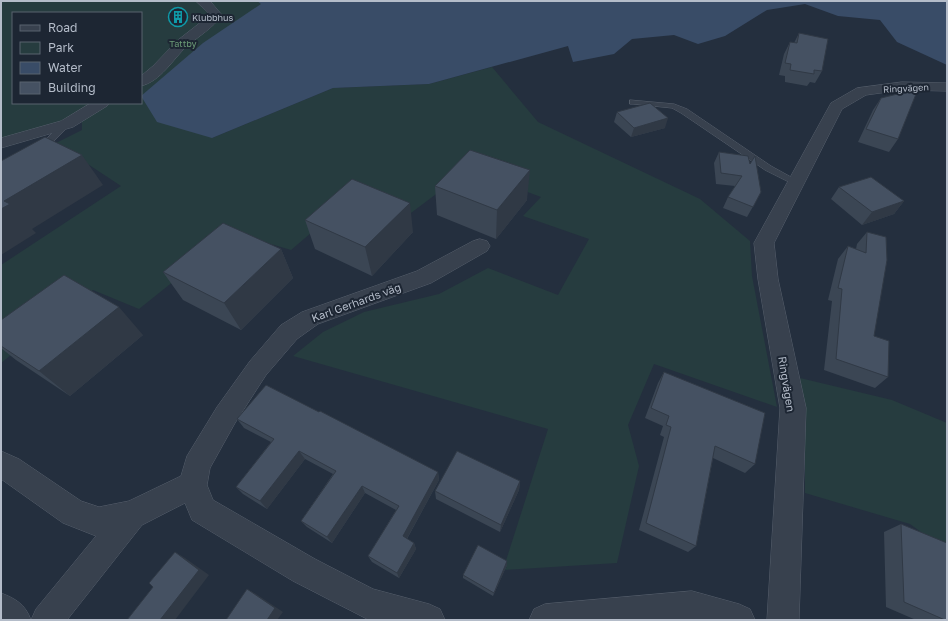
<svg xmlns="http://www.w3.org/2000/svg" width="948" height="621" viewBox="0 0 948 621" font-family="'Golos Text',sans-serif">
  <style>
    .green { fill: #263c3f; fill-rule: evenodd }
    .water { fill: #394c67 }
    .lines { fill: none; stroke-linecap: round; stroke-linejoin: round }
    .service-casing { stroke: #565f6c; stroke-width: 1 }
    .minor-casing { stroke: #565f6c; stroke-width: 1 }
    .service { fill: #38414e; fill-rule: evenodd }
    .minor { fill: #38414e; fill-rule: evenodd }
    .wall { fill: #3b4654 }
    .shaded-wall { fill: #303945 }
    .building { fill: #455162; stroke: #303945 }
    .labels { text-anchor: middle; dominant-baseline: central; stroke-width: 4; stroke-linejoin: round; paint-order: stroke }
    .far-poi-label { font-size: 9px; fill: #b4bcc9; stroke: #1d2633; text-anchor: start }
    .far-park-label { font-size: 9px; fill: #6b9a76; stroke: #1d2633 }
    .far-street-label { font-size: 9px; fill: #b4bcc9; stroke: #1d2633 }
    .street-label { font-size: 11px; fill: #b4bcc9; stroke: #1d2633 }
  </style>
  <rect width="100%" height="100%" fill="#242f3e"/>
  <path class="green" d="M 1,1 L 418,1 L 212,138 L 333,88 L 429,84 L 492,67 L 538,122 L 700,199 L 750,241 L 752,276 L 777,407 L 654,364 L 628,425 L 639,466 L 617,563 L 503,570 L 548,429 L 293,356 L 323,332 L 364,312 L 439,294 L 488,268 L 558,295 L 589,239 L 523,216 L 541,197 L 468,170 L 407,216 L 359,192 L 291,250 L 234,233 L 139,309 L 93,290 L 1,363 L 1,265 L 121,186 L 56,143 L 82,130 L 82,115 L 1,139 ZM 13,13 L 141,13 L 141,103 L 13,103 Z
    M 800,378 L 892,400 L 947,423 L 947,551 L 910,524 L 805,493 L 805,407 Z"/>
  <path class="water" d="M 257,1 L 947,1 L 947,65 L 897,42 L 880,20 L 838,16 L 805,4 L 767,10 L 725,36 L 698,44 L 674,35 L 632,39 L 614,54 L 573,62 L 568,46 L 429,84 L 333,88 L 212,138 L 157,122 L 141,96 L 203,43 L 261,4 Z"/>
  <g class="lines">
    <defs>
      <path id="service" d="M 630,100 L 674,104 L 687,109 L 771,166 L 800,182 L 796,185 L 793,184 L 765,170 L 681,113 L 672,108 L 633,104 L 630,104 Z
        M 64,122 L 70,122 L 71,124 L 44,151 L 38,151 L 37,149 L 38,147 Z"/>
      <path id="minor" d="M 196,1 L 210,1 L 222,15 C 213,28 199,36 187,46 C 173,59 161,81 141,86 L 141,76 L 153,66 L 178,40 L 210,15 Z
        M 902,82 L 947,83 L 947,91 L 902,90 L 866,95 L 842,109 L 774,243 L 778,279 L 806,408 L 799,620 L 767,620 L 780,408 L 758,279 L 754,243 L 831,103 L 857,88 Z
        M 91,103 L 110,103 L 107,106 L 73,127 L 1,148 L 1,138 L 61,121 Z
        M 480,239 L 487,241 L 490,246 L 487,251 L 431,283 L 318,324 L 297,339 L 266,375 L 235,423 L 210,468 L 207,485 L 213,500 L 315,559 L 373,589 L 429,604 L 440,609 L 445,620 L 369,620 L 293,581 L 192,520 L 185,503 L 142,525 L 67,620 L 1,620 L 1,593 C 16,599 25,604 31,620 L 36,609 L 96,536 L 63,523 L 1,479 L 1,451 L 19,459 L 81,501 L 99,507 L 129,501 L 181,476 L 187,456 L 217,407 L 250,361 L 281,325 L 302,312 L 417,271 L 473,241 Z
        M 692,591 L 739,604 L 750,609 L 755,620 L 529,620 L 534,609 L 545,604 Z"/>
    </defs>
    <use href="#service" class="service-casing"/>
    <use href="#minor" class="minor-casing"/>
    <use href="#service" class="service"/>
    <use href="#minor" class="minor"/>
  </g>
  <path class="wall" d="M 799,33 L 822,71 L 815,83 L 810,82 L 807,86 L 785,82 L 785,76 L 779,75 L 784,54 L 790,42 L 794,43 Z
    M 881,98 L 898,139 L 889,152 L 858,142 L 873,110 Z
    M 617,112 L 665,128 L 631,137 L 614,122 Z
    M 719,152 L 748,156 L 755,203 L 747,217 L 723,208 L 728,197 L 735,186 L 716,184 L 714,163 Z
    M 435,186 L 527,200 L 496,239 L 437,215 Z
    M 839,187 L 904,201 L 894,214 L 862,225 L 831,199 Z
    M 305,220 L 413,232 L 372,276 L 315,249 Z
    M 867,232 L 874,336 L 888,377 L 875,388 L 824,370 L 832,301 L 828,300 L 838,259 L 848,246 L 856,249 L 857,244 Z
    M 281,249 L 293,278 L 241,330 L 183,300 L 163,272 Z
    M 1,320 L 143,335 L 70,396 L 16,360 L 1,348 Z
    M 664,372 L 755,464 L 745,473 L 713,458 L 696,546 L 688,552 L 639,530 L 664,437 L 660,435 L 663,426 L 645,418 L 658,383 Z
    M 237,419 L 438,472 L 439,480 L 407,539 L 414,543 L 416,549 L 399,578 L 372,562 L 368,556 L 396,510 L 365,493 L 332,543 L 307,527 L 301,521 L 333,474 L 305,459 L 267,509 L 243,494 L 236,487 L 271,442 L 244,428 Z
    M 520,481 L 519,490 L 500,532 L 436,499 L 435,491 Z
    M 901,524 L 947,620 L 916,620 L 886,607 L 884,532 Z
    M 507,565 L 493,596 L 463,578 L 463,575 Z"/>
  <path class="shaded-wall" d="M 668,118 L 665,128 L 631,137 L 634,128 Z
    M 82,155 L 103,185 L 32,229 L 36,233 L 1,255 L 1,209 L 4,201 Z
    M 530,170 L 527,200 L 496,239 L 497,210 Z
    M 904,201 L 894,214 L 862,225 L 872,212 Z
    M 410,203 L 413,232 L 372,276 L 365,247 Z
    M 281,249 L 293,278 L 241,330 L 224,303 Z
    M 119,307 L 143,335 L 70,396 L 39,371 Z
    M 299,451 L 305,459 L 267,509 L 260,501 Z
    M 438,472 L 439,480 L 405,542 L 403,536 Z
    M 520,481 L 519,490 L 500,532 L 501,525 Z
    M 362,486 L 365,493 L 332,543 L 327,537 Z
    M 414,543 L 416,549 L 399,578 L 397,573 Z
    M 175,552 L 185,558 L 209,575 L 175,620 L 160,620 Z
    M 507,561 L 507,565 L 493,596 L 494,593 Z
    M 247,589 L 256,594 L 283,612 L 277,620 L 267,620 Z"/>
  <path class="building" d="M 799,33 L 828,39 L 822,71 L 814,70 L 814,74 L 790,70 L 791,64 L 785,63 L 790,42 L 797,43 Z
    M 918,89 L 898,139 L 866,129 L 881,98 Z
    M 650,103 L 668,118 L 634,128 L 617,112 Z
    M 45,137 L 82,155 L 4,201 L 10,204 L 1,209 L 1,161 Z
    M 470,150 L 530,170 L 497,210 L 435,186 Z
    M 719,152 L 748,156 L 750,164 L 755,156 L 761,192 L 753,207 L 728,197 L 742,176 L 721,173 Z
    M 871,177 L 904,201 L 872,212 L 839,187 Z
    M 352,179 L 410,203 L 365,247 L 305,220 Z
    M 223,223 L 281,249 L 224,303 L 163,272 Z
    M 867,232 L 886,237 L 887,260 L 874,336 L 889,341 L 888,377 L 836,359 L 842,289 L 838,288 L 848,246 L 866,253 Z
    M 64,275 L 119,307 L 39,371 L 1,346 L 1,320 Z
    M 664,372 L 765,413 L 755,464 L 715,446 L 696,546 L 646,523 L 671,427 L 666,425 L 669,416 L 651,408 Z
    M 266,385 L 319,412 L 320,411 L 438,472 L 403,536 L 414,543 L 397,573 L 368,556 L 399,506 L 362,486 L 327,537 L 301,521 L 336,471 L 299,451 L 260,501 L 236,487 L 274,439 L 237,419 Z
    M 457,451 L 520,481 L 501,525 L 435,491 Z
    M 901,524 L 947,543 L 947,620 L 945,620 L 904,602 Z
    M 478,545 L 507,561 L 494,593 L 463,575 Z
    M 175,552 L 199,570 L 160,620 L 127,620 L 153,587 L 149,583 Z
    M 247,589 L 275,608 L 267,620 L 226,620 Z"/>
  <defs>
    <symbol id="building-ring" viewBox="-11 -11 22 22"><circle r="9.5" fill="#1d2633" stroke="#0f9aa8" stroke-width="1.5"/><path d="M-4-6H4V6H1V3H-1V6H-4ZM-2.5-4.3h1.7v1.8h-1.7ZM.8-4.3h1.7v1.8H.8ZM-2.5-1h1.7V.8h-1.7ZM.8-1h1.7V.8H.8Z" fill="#0f9aa8"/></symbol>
  </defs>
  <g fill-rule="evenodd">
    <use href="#building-ring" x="167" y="6" width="22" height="22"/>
  </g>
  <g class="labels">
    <g class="far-poi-label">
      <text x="192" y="17">Klubbhus</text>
    </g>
    <g class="far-park-label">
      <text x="183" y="43">Tattby</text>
    </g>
    <g class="far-street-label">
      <text transform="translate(906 88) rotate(-3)">Ringvägen</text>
    </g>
    <g class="street-label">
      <text transform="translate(356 302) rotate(-20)">Karl Gerhards väg</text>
      <text transform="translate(787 384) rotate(81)">Ringvägen</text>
    </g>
  </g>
  <rect width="948" height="621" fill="none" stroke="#b4bcc9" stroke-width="4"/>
  <rect x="12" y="12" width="130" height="92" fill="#1d2633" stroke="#59626f"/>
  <rect x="20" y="25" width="20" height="6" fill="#38414e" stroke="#59626f"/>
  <text x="48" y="32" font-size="12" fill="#b4bcc9">Road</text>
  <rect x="20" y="42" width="20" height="12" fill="#263c3f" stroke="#59626f"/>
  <text x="48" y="52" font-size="12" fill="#b4bcc9">Park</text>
  <rect x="20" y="62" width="20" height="12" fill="#394c67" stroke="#59626f"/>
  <text x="48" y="72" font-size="12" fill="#b4bcc9">Water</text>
  <rect x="20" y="82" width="20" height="12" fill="#455162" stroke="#59626f"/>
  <text x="48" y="92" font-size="12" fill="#b4bcc9">Building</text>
</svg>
